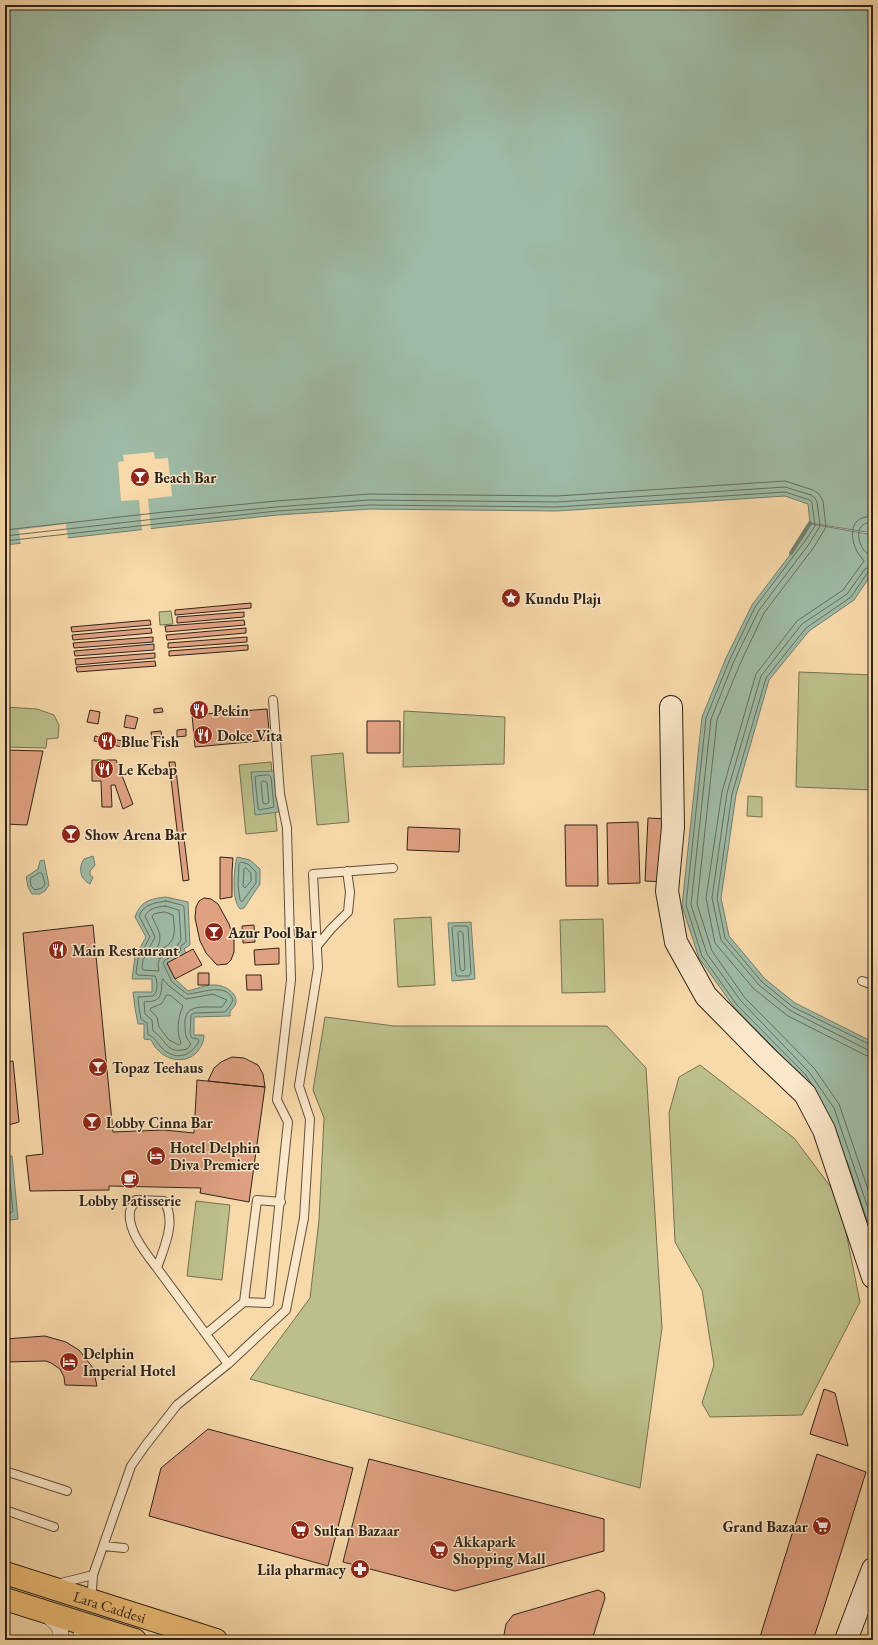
<svg xmlns="http://www.w3.org/2000/svg" width="878" height="1645" viewBox="0 0 878 1645" font-family="'EB Garamond',serif">
  <style>
    .green { fill: #bcbf89; stroke: #757150 }
    .water { fill: #9ebaa5; stroke: #717e6d }
    .pier { fill: #f8d9aa }
    .lines { fill: none; stroke-linecap: round; stroke-linejoin: round }
    .shore { stroke: #666e5e; stroke-width: 1 }
    .stream { stroke: #717e6d; stroke-width: 4 }
    .building { fill: #e0a182; stroke: #2e2318 }
    .lane-casing { stroke: #60503c; stroke-width: 10 }
    .street-casing { stroke: #60503c; stroke-width: 16 }
    .secondary-casing { stroke: #2e2318; stroke-width: 24 }
    .primary-casing { stroke: #2e2318; stroke-width: 24 }
    .lane { stroke: #fae6c8; stroke-width: 8 }
    .street { stroke: #fae6c8; stroke-width: 15 }
    .secondary { stroke: #fae6c8; stroke-width: 22 }
    .primary { stroke: #ecbc75; stroke-width: 22 }
    .labels { text-anchor: middle; dominant-baseline: central; stroke-width: 3; stroke-linejoin: round; paint-order: stroke }
    .poi-label { font-size: 15px; font-weight: bold; fill: #2e2318; stroke: #fae6c8; text-anchor: start }
    .street-label { font-size: 15px; fill: #2e2318; stroke: #fae6c8 }
  </style>
  <rect width="100%" height="100%" fill="#f8d9aa"/>
  <filter id="stains"><feTurbulence type="fractalNoise" baseFrequency=".005" numOctaves="4"/><feColorMatrix values="0 0 0 0 .2 0 0 0 0 .09 0 0 0 0 .02 0 0 0 .5 -.17"/></filter>
  <radialGradient id="worn" r=".72"><stop offset=".6" stop-color="#630" stop-opacity="0"/><stop offset="1" stop-color="#630" stop-opacity=".3"/></radialGradient>
  <path class="green" d="M 171,611 L 173,624 L 160,625 L 159,612 Z
    M 799,672 L 873,675 L 873,790 L 796,787 Z
    M 5,707 L 37,709 L 54,715 L 59,725 L 58,738 L 47,739 L 46,748 L 5,747 Z
    M 404,711 L 505,717 L 504,764 L 403,767 Z
    M 343,753 L 349,822 L 317,825 L 311,756 Z
    M 271,762 L 277,831 L 246,834 L 239,765 Z
    M 748,796 L 762,797 L 762,817 L 747,816 Z
    M 431,917 L 435,985 L 398,987 L 394,919 Z
    M 603,919 L 605,992 L 562,993 L 560,920 Z
    M 325,1017 L 394,1026 L 607,1026 L 646,1068 L 662,1328 L 640,1488 L 250,1379 L 310,1298 L 319,1220 L 324,1118 L 313,1090 Z
    M 700,1065 L 794,1138 L 839,1198 L 860,1302 L 802,1415 L 710,1417 L 702,1403 L 714,1365 L 702,1290 L 675,1242 L 669,1113 L 679,1077 Z
    M 196,1201 L 230,1205 L 222,1280 L 187,1276 Z"/>
  <path class="water" d="M 5,5 L 873,5 L 873,533 L 810,523 L 808,504 L 785,496 L 557,511 L 370,509 L 277,515 L 165,527 L 5,545 Z
    M 811,524 L 868,534 L 873,553 L 873,572 L 854,600 L 809,631 L 769,680 L 736,795 L 721,898 L 729,936 L 765,979 L 795,1003 L 871,1041 L 873,1045 L 873,1251 L 803,1078 L 734,1007 L 699,958 L 682,906 L 702,717 L 726,658 L 752,605 L 802,539 Z
    M 275,771 L 279,812 L 255,815 L 251,772 Z
    M 93,856 L 95,865 L 90,871 L 90,875 L 93,877 L 90,884 C 80,879 78,868 84,859 Z
    M 237,857 L 250,860 L 260,869 L 260,884 L 244,908 L 240,909 C 231,899 234,869 237,857 Z
    M 44,860 L 49,885 L 45,891 L 40,894 L 32,894 L 28,887 L 26,877 L 38,869 L 40,861 Z
    M 166,897 L 188,902 L 190,945 L 184,949 L 186,953 L 167,964 L 175,979 L 188,991 C 196,989 205,985 213,985 C 227,984 246,999 230,1011 L 230,1016 L 194,1017 L 194,1035 L 204,1035 C 204,1042 201,1047 197,1052 C 187,1063 169,1062 158,1050 C 155,1048 153,1043 151,1040 L 144,1039 L 144,1024 L 138,1024 L 135,1008 L 133,992 L 152,992 L 152,979 L 132,979 L 135,957 L 146,937 L 135,917 C 141,901 149,899 166,897 Z
    M 471,922 L 475,979 L 452,981 L 448,923 Z
    M 12,1156 L 18,1219 L 10,1220 L 5,1212 L 5,1157 Z"/>
  <path class="pier" d="M 154,452 L 155,459 L 168,458 L 172,496 L 148,499 L 151,530 L 142,531 L 139,500 L 121,501 L 118,462 L 124,461 L 123,455 Z
    M 66,524 L 68,539 L 21,545 L 19,530 Z"/>
  <g class="lines">
    <path class="shore" d="M 873,517 C 849,514 849,538 858,553 C 860,556 862,558 864,561 L 843,590 L 797,621 L 756,674 L 722,792 L 706,898 L 715,943 L 754,989 L 788,1016 L 865,1055 L 873,1057
      M 873,523 C 849,520 859,555 873,556
      M 5,530 L 164,512 L 276,501 L 369,494 L 557,496 L 785,481 L 813,490 L 819,494 L 823,501 L 826,527 L 814,547 L 764,613 L 740,664 L 717,720 L 697,904 L 712,951 L 745,998 L 814,1068 L 839,1104 L 873,1204
      M 5,536 L 164,518 L 276,507 L 369,500 L 557,502 L 785,487 L 811,495 L 815,498 L 817,502 L 820,526 L 809,544 L 759,610 L 734,661 L 711,719 L 691,905 L 707,954 L 741,1001 L 809,1072 L 834,1108 L 873,1223
      M 5,541 L 165,523 L 277,511 L 370,505 L 557,507 L 785,492 L 810,500 L 812,503 L 815,526 L 805,541 L 755,607 L 730,659 L 706,718 L 686,905 L 702,956 L 737,1005 L 806,1075 L 811,1083
      M 873,566 L 865,569 L 847,594 L 802,624 L 761,676 L 727,793 L 712,898 L 721,940 L 759,985 L 791,1011 L 868,1050 L 873,1051
      M 873,571 L 868,572 L 851,597 L 806,628 L 766,678 L 732,794 L 717,898 L 725,938 L 762,982 L 793,1007 L 873,1046
      M 269,775 L 271,777 L 274,807 L 259,810 L 258,808 L 255,777 L 257,776 Z
      M 263,781 L 267,782 L 269,802 L 267,804 L 263,803 L 261,783 Z
      M 241,862 L 248,864 L 256,872 L 256,883 L 242,902 L 240,900 L 238,885 L 239,864 Z
      M 246,868 L 251,873 L 251,881 L 245,888 L 243,886 L 244,869 Z
      M 39,873 L 42,873 L 45,884 L 42,888 L 35,890 L 31,886 L 30,879 Z
      M 166,901 L 182,905 L 184,907 L 186,942 L 181,946 L 180,952 L 165,960 L 163,963 L 172,982 L 187,994 C 200,994 226,981 233,1000 L 230,1006 L 225,1012 L 194,1013 L 191,1015 L 190,1034 L 192,1038 L 198,1039 L 199,1041 C 191,1057 175,1061 162,1048 C 156,1043 156,1037 148,1035 L 147,1023 L 141,1019 L 139,1008 L 138,997 L 153,996 C 158,992 158,982 155,976 L 138,975 L 136,973 L 138,959 L 150,937 L 139,916 C 144,904 154,903 166,901 Z
      M 165,906 L 179,910 L 181,940 L 175,949 L 160,958 L 158,963 L 159,971 L 143,970 L 142,968 L 143,960 L 155,937 L 145,916 C 149,908 157,907 165,906 Z
      M 165,912 L 173,915 C 175,932 177,943 159,950 L 157,948 C 164,935 157,929 152,916 L 154,914 Z
      M 454,926 L 466,926 L 468,927 L 471,973 L 469,976 L 457,976 L 456,975 L 452,928 Z
      M 460,931 L 463,933 L 465,969 L 463,971 L 460,969 L 458,933 Z
      M 163,979 L 169,986 L 186,999 L 213,994 L 227,1000 L 222,1007 C 206,1008 184,1002 185,1024 C 185,1033 185,1037 191,1044 L 187,1049 C 165,1055 167,1039 153,1031 L 152,1020 L 145,1014 L 144,1002 C 147,1001 150,1002 153,1001 C 163,999 161,988 162,981 Z
      M 167,995 L 170,995 L 183,1006 C 178,1017 176,1031 181,1043 L 179,1045 L 169,1040 L 159,1027 L 157,1017 L 150,1010 L 151,1008 L 161,1004 Z
      M 5,1160 L 8,1162 L 13,1211 L 11,1213 L 5,1211
      M 847,1161 L 873,1238"/>
    <path class="stream" d="M 791,553 L 810,523"/>
  </g>
  <path class="building" d="M 251,603 L 251,608 L 175,615 L 175,610 Z
    M 244,612 L 244,617 L 177,623 L 177,617 Z
    M 150,620 L 151,625 L 72,632 L 71,627 Z
    M 244,620 L 245,625 L 166,632 L 165,626 Z
    M 151,628 L 152,633 L 73,640 L 72,635 Z
    M 246,628 L 246,633 L 167,640 L 166,635 Z
    M 153,637 L 153,642 L 74,648 L 73,643 Z
    M 247,637 L 247,642 L 168,648 L 168,643 Z
    M 154,644 L 154,650 L 75,656 L 74,651 Z
    M 248,645 L 248,650 L 169,656 L 169,651 Z
    M 155,653 L 155,658 L 76,665 L 75,659 Z
    M 155,661 L 156,666 L 77,672 L 76,667 Z
    M 162,708 L 163,712 L 154,713 L 154,709 Z
    M 267,709 L 270,740 L 195,747 L 192,715 Z
    M 90,710 L 100,712 L 98,724 L 87,722 Z
    M 126,715 L 138,718 L 135,729 L 124,727 Z
    M 367,721 L 400,721 L 400,753 L 367,753 Z
    M 186,729 L 186,736 L 177,737 L 177,730 Z
    M 161,731 L 162,739 L 152,739 L 151,732 Z
    M 95,736 L 123,741 L 122,747 L 94,741 Z
    M 5,750 L 43,751 L 27,825 L 5,824 Z
    M 92,760 L 116,760 L 133,804 L 123,809 L 115,785 L 111,785 L 112,807 L 102,807 L 101,781 L 92,781 Z
    M 169,762 L 175,762 L 189,880 L 183,881 Z
    M 648,818 L 667,819 L 665,882 L 645,881 Z
    M 638,822 L 640,883 L 608,884 L 607,823 Z
    M 565,825 L 597,825 L 598,886 L 566,886 Z
    M 408,827 L 460,829 L 459,852 L 407,850 Z
    M 220,857 L 233,858 L 232,872 L 232,897 L 220,899 Z
    M 204,898 L 211,899 L 218,904 L 229,924 L 234,939 L 234,952 L 231,960 L 227,964 L 217,965 L 206,953 L 200,941 L 195,918 L 196,907 L 199,901 Z
    M 93,925 L 113,1132 L 164,1130 L 194,1133 L 197,1080 L 265,1087 L 249,1202 L 200,1193 L 201,1188 L 109,1186 L 109,1190 L 30,1191 L 26,1156 L 43,1154 L 23,933 Z
    M 254,925 L 255,942 L 243,943 L 242,926 Z
    M 279,948 L 279,964 L 255,965 L 254,950 Z
    M 193,949 L 202,965 L 175,979 L 167,963 Z
    M 198,973 L 209,973 L 209,985 L 198,985 Z
    M 246,975 L 261,975 L 262,990 L 247,990 Z
    M 232,1057 L 244,1058 L 258,1065 L 263,1074 L 265,1087 L 208,1081 L 214,1068 L 221,1062 Z
    M 13,1061 L 19,1122 L 5,1126 L 5,1062 Z
    M 45,1336 L 66,1342 L 79,1350 L 93,1368 L 97,1386 L 65,1385 L 64,1377 L 60,1369 L 51,1363 L 46,1361 L 5,1362 L 5,1339 Z
    M 824,1389 L 835,1393 L 848,1446 L 810,1434 Z
    M 208,1429 L 353,1468 L 328,1566 L 149,1516 L 161,1468 Z
    M 817,1454 L 866,1472 L 825,1604 L 813,1640 L 759,1640 Z
    M 369,1459 L 604,1519 L 604,1551 L 455,1591 L 343,1562 Z
    M 598,1590 L 604,1593 L 605,1598 L 592,1640 L 503,1640 L 506,1624 L 513,1615 Z"/>
  <g class="lines">
    <defs>
      <path id="lane" d="M 317,946 L 331,929 L 348,912 L 350,892 L 347,871
        M 862,981 L 873,985
        M 244,1302 L 257,1200 L 281,1202
        M 206,1334 L 244,1302 L 269,1303 L 288,1122 L 277,1100 L 291,980 L 287,828 L 280,794 L 273,700
        M 228,1364 L 286,1310 L 304,1218 L 310,1119 L 299,1086 L 318,968 L 313,874 L 393,868
        M 5,1471 L 67,1491
        M 5,1510 L 54,1527
        M 104,1546 L 124,1548
        M 57,1584 L 93,1575
        M 94,1600 L 92,1590 L 93,1575 L 131,1466 L 145,1446 L 177,1405 L 228,1364 L 157,1268 C 164,1247 177,1222 164,1201 L 136,1200 C 135,1203 132,1206 131,1208 C 124,1227 147,1255 157,1268"/>
      <path id="street" d="M 46,1614 C 54,1621 64,1628 60,1640
        M 79,1640 L 86,1624"/>
      <path id="secondary" d="M 671,707 L 673,827 L 667,891 L 676,942 L 706,996 L 766,1057 L 805,1094 L 824,1130 L 873,1277
        M 846,1640 L 873,1569"/>
      <g id="primary">
        <path id="s1" d="M 5,1573 L 216,1640"/>
        <path d="M 5,1599 L 135,1640"/>
      </g>
    </defs>
    <use href="#lane" class="lane-casing"/>
    <use href="#street" class="street-casing"/>
    <use href="#secondary" class="secondary-casing"/>
    <use href="#primary" class="primary-casing"/>
    <use href="#lane" class="lane"/>
    <use href="#street" class="street"/>
    <use href="#secondary" class="secondary"/>
    <use href="#primary" class="primary"/>
  </g>
  <defs>
    <symbol id="bar-disc" viewBox="-11 -11 22 22"><circle r="9.5" fill="#8f2418" stroke="#fae6c8"/><path d="M-6-5H6L.8 .8V4.5H3.5V6h-7V4.5H-.8V.8Z" fill="#fff"/></symbol>
    <symbol id="sight-disc" viewBox="-11 -11 22 22"><circle r="9.5" fill="#8f2418" stroke="#fae6c8"/><path d="M0-6L1.8-2.2L6-1.7L2.9 1.2L3.7 5.4L0 3.3L-3.7 5.4L-2.9 1.2L-6-1.7L-1.8-2.2Z" fill="#fff"/></symbol>
    <symbol id="restaurant-disc" viewBox="-11 -11 22 22"><circle r="9.5" fill="#8f2418" stroke="#fae6c8"/><path d="M-5-6h1v4h1v-4h1v4h1v-4h1v5L-1.5 .5V6h-2V.5L-5-1ZM5-6V6H3V1.5H1.5Q1.5-4 5-6Z" fill="#fff"/></symbol>
    <symbol id="hotel-disc" viewBox="-11 -11 22 22"><circle r="9.5" fill="#8f2418" stroke="#fae6c8"/><path d="M-6-4.5h1.5V1H6V5H4.5V3h-9V5H-6ZM-4 0a1.8 1.8 0 1 1 3.6 0ZM.5 0V-2.5h3Q6-2.5 6 0Z" fill="#fff"/></symbol>
    <symbol id="cafe-disc" viewBox="-11 -11 22 22"><circle r="9.5" fill="#8f2418" stroke="#fae6c8"/><path d="M-5.5-4.5H6V0H3Q3 3.5 0 3.5H-2.5Q-5.5 3.5-5.5 0ZM3-3.2v2h1.7v-2ZM-6 4.5H4V6H-6Z" fill="#fff"/></symbol>
    <symbol id="supermarket-disc" viewBox="-11 -11 22 22"><circle r="9.5" fill="#8f2418" stroke="#fae6c8"/><path d="M-6-5.5h2.5l.6 2H6L4.5 2H-2.5L-4.4-4H-6ZM-1.5 3.2a1.3 1.3 0 1 0 .1 0ZM3 3.2a1.3 1.3 0 1 0 .1 0Z" fill="#fff"/></symbol>
    <symbol id="pharmacy-disc" viewBox="-11 -11 22 22"><circle r="9.5" fill="#8f2418" stroke="#fae6c8"/><path d="M-2-6h4v4h4v4h-4v4h-4v-4h-4v-4h4Z" fill="#fff"/></symbol>
  </defs>
  <g fill-rule="evenodd">
    <use href="#bar-disc" x="129" y="466" width="22" height="22"/>
    <use href="#sight-disc" x="500" y="587" width="22" height="22"/>
    <use href="#restaurant-disc" x="188" y="699" width="22" height="22"/>
    <use href="#restaurant-disc" x="192" y="724" width="22" height="22"/>
    <use href="#restaurant-disc" x="96" y="730" width="22" height="22"/>
    <use href="#restaurant-disc" x="93" y="758" width="22" height="22"/>
    <use href="#bar-disc" x="60" y="823" width="22" height="22"/>
    <use href="#bar-disc" x="203" y="921" width="22" height="22"/>
    <use href="#restaurant-disc" x="47" y="939" width="22" height="22"/>
    <use href="#bar-disc" x="87" y="1056" width="22" height="22"/>
    <use href="#bar-disc" x="81" y="1111" width="22" height="22"/>
    <use href="#hotel-disc" x="145" y="1145" width="22" height="22"/>
    <use href="#cafe-disc" x="119" y="1168" width="22" height="22"/>
    <use href="#hotel-disc" x="58" y="1351" width="22" height="22"/>
    <use href="#supermarket-disc" x="811" y="1515" width="22" height="22"/>
    <use href="#supermarket-disc" x="289" y="1519" width="22" height="22"/>
    <use href="#supermarket-disc" x="428" y="1539" width="22" height="22"/>
    <use href="#pharmacy-disc" x="349" y="1558" width="22" height="22"/>
  </g>
  <g class="labels">
    <g class="poi-label">
      <text x="154" y="477">Beach Bar</text>
      <text x="525" y="598">Kundu Plajı</text>
      <text x="213" y="710">Pekin</text>
      <text x="217" y="735">Dolce Vita</text>
      <text x="121" y="741">Blue Fish</text>
      <text x="118" y="769">Le Kebap</text>
      <text x="85" y="834">Show Arena Bar</text>
      <text x="228" y="932">Azur Pool Bar</text>
      <text x="72" y="950">Main Restaurant</text>
      <text x="112" y="1067">Topaz Teehaus</text>
      <text x="106" y="1122">Lobby Cinna Bar</text>
      <text x="170" y="1147">Hotel Delphin<tspan x="170" dy="17">Diva Premiere</tspan></text>
      <text x="130" y="1200" text-anchor="middle">Lobby Patisserie</text>
      <text x="83" y="1353">Delphin<tspan x="83" dy="17">Imperial Hotel</tspan></text>
      <text x="808" y="1526" text-anchor="end">Grand Bazaar</text>
      <text x="314" y="1530">Sultan Bazaar</text>
      <text x="453" y="1541">Akkapark<tspan x="453" dy="17">Shopping Mall</tspan></text>
      <text x="346" y="1569" text-anchor="end">Lila pharmacy</text>
    </g>
    <g class="street-label">
      <text stroke="none"><textPath href="#s1" startOffset="110">Lara Caddesi</textPath></text>
    </g>
  </g>
  <rect width="878" height="1645" fill="none" stroke="#f8d9aa" stroke-width="20"/>
  <rect x="6" y="6" width="866" height="1633" fill="none" stroke="#2e2318" stroke-width="2"/>
  <rect x="10" y="10" width="858" height="1625" fill="none" stroke="#2e2318"/>
  <rect width="100%" height="100%" filter="url(#stains)"/>
  <rect width="100%" height="100%" fill="url(#worn)"/>
</svg>
